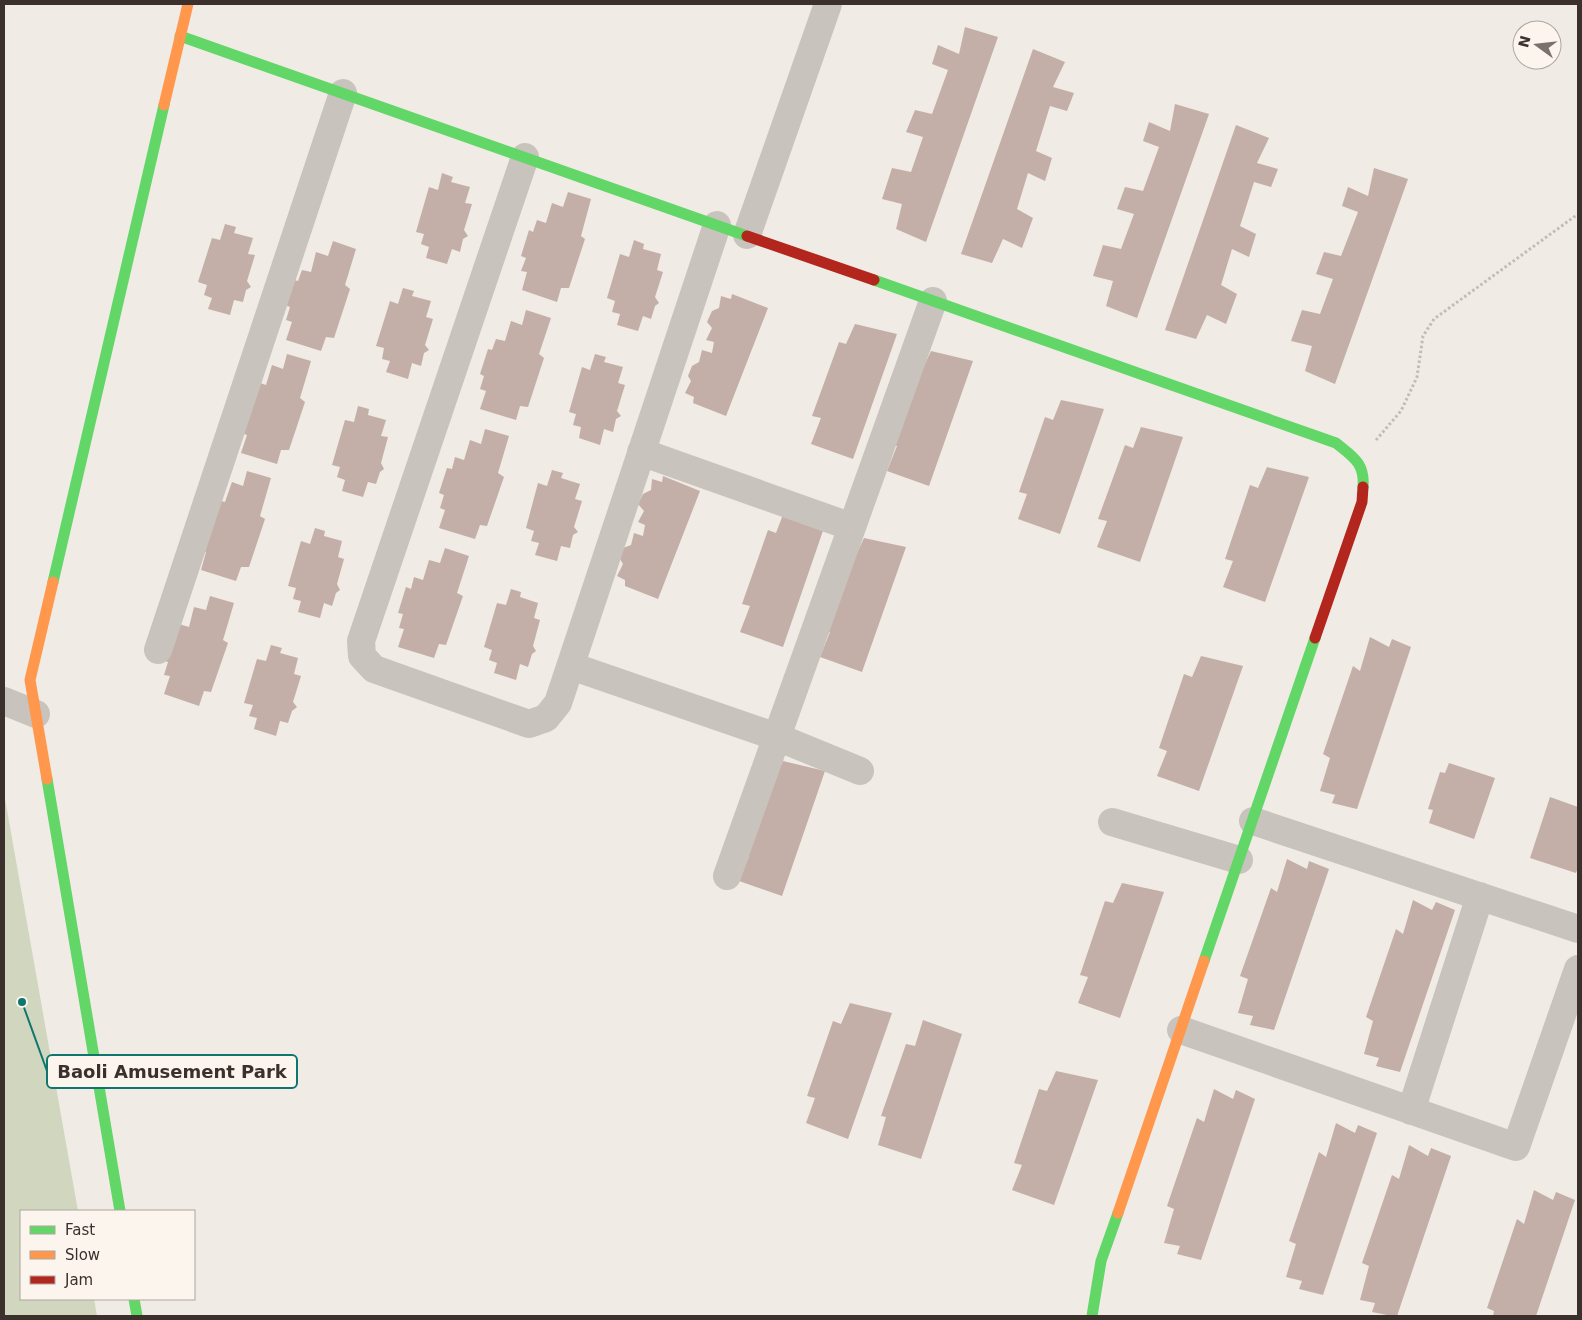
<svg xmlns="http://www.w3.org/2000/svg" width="1582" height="1320" viewBox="0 0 1582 1320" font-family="'DejaVu Sans',sans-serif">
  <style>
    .green { fill: #d1d6bf }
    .building { fill: #c3afa7 }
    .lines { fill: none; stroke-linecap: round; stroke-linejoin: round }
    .path { stroke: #c2bbb6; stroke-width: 3; stroke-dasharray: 2.5 2.5; stroke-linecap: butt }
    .street { stroke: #c9c3be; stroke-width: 28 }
    .fast { stroke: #63d668; stroke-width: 11 }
    .slow { stroke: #ff974d; stroke-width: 11 }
    .jam { stroke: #b3261e; stroke-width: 11 }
    .leader { fill: none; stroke: #0f766e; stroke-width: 2 }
    .callout-dot { fill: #0f766e; stroke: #fbf5ee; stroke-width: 2 }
    .callout { fill: #fbf5ee; stroke: #0f766e; stroke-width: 2 }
    .callout-label { font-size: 18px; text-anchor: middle; font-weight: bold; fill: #3b302b }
  </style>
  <rect width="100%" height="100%" fill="#f0ebe5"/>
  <path class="green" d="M 4,793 L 78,1211 L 21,1211 L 21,1299 L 94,1299 L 97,1316 L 4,1316 Z"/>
  <path class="building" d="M 965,27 L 998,37 L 926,242 L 896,229 L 902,204 L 882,199 L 892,168 L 911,172 L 923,137 L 906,132 L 915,110 L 932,114 L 948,70 L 932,64 L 938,45 L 959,54 Z
    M 1033,49 L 1065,62 L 1053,87 L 1074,93 L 1067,111 L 1050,106 L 1036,151 L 1052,158 L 1045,181 L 1028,173 L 1017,209 L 1033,218 L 1022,248 L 1003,239 L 992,263 L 961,254 Z
    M 1175,104 L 1209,114 L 1137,318 L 1106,306 L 1113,281 L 1093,276 L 1103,245 L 1121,249 L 1134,214 L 1117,209 L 1125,187 L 1143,191 L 1159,147 L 1143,141 L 1149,122 L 1170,131 Z
    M 1236,125 L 1269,138 L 1257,163 L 1278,169 L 1271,187 L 1254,182 L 1240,226 L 1256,234 L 1249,257 L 1232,249 L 1221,285 L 1237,294 L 1226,324 L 1207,315 L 1196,339 L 1165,330 Z
    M 1374,168 L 1408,179 L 1335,384 L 1305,371 L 1312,346 L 1291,341 L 1302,310 L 1320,314 L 1333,279 L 1316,274 L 1324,252 L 1341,256 L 1358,212 L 1342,206 L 1348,187 L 1368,196 Z
    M 442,173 L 453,177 L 451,182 L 470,187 L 465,203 L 472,204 L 464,230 L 468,236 L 463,239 L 460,252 L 452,249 L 447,264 L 426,258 L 429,247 L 421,244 L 424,234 L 416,232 L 429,187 L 438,190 Z
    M 568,192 L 591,199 L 581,236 L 585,239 L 569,288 L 561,288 L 557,302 L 522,290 L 527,272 L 521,271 L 526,258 L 521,256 L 529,230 L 533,232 L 537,220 L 546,223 L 552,203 L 563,207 Z
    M 225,224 L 236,227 L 234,233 L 253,238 L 248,254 L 255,255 L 247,281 L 251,287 L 246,290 L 243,302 L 234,300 L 230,315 L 208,309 L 212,298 L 204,295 L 207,285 L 198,282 L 212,238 L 220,240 Z
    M 634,240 L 644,244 L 643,249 L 661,254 L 657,270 L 663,272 L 655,297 L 659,303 L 655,306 L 651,319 L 643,316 L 638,331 L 617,325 L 620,314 L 612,312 L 615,301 L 607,298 L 620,254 L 629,257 Z
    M 333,241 L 356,249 L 345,285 L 350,289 L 334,338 L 326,337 L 321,351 L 286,340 L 292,322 L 286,320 L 290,307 L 285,305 L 294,280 L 298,281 L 302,270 L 311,272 L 316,252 L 328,256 Z
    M 403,288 L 414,291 L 412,296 L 431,301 L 426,317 L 433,319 L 425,345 L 429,350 L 424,353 L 421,366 L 412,363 L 408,379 L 386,372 L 390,361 L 382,359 L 384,348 L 376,346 L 390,301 L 398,304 Z
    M 732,294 L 768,308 L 726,416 L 693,403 L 694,397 L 685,393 L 691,381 L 688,376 L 692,366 L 699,362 L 702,350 L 712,353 L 714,342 L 706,340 L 712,328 L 707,322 L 712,311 L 719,308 L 721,296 L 731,299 Z
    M 526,310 L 551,318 L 539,354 L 544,358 L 528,407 L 520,406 L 516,420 L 480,409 L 486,391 L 480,389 L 484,376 L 480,374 L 488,349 L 492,350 L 496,339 L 505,341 L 511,321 L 522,325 Z
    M 855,324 L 897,334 L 853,459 L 811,444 L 821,418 L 812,416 L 839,342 L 846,344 Z
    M 931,351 L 973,361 L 929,486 L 887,471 L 897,446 L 888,443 Z
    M 287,354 L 311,361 L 300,398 L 305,402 L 289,450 L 281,450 L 277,464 L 241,453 L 247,435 L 241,433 L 257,382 L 266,385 L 272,365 L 283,369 Z
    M 595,354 L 606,357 L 604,362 L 623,367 L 618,383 L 625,385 L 617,411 L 621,416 L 616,419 L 613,432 L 604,429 L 600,445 L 579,438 L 581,427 L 573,425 L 576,414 L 569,412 L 582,367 L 590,370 Z
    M 1061,400 L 1104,409 L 1060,534 L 1018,519 L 1027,494 L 1019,492 L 1045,417 L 1053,420 Z
    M 358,406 L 369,409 L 368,415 L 386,420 L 381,436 L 388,437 L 381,463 L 384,469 L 380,472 L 376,484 L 368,482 L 363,497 L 342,491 L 345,480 L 337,477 L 340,467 L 332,465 L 345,420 L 354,422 Z
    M 1141,427 L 1183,437 L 1140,562 L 1097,547 L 1107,521 L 1098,519 L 1125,445 L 1133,448 Z
    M 485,429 L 509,436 L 498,473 L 504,477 L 487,526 L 480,525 L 475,539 L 439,528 L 445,510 L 440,508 L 444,495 L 439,493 L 447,468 L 452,469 L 455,457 L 464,460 L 470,440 L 481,444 Z
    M 1267,467 L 1309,477 L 1265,602 L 1223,587 L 1233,561 L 1225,559 L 1250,485 L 1258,488 Z
    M 552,470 L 563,473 L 561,478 L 580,484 L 575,499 L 582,501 L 574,527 L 578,532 L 573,535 L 570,548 L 561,546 L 557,561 L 535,555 L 539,543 L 531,541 L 534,531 L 526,528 L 538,483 L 547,486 Z
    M 247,471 L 271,478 L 260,516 L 265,519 L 249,567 L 241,567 L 236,581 L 201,570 L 206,552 L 201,550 L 216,500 L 225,502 L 232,482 L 243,486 Z
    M 663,476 L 700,491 L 658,599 L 625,586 L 625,580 L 617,576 L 623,564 L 620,559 L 623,548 L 631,545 L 634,533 L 643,536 L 645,525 L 638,522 L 644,511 L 638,504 L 643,494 L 651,490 L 652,479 L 662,482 Z
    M 784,512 L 826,522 L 783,647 L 740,632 L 750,606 L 742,604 L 768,530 L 776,533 Z
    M 315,528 L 325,531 L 324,536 L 342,541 L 338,557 L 344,559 L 337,584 L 340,590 L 336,593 L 332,606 L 324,603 L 320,618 L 298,612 L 301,601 L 293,599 L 296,588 L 288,586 L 301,541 L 310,544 Z
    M 864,538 L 906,547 L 862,672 L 820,657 L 830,632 L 821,630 Z
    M 445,548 L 469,556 L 457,593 L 463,596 L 446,645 L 439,644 L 434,658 L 398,647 L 404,629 L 399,628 L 403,614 L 398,613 L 406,587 L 411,589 L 414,577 L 423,580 L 429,560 L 440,563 Z
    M 511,589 L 521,592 L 520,597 L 538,603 L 534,618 L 540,620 L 533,646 L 536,651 L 532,654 L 528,667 L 520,664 L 516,680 L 494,673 L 497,663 L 489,660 L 492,650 L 484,647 L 497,603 L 506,605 Z
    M 210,596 L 234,603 L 223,640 L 228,643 L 211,692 L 204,691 L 199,706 L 164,694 L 170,676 L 164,675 L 168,662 L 163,660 L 179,624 L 189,627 L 194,607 L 206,610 Z
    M 1370,637 L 1389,647 L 1392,639 L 1411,647 L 1357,809 L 1332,803 L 1335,795 L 1320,791 L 1330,758 L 1323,754 L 1353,666 L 1360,671 Z
    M 271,645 L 282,648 L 280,653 L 298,658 L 294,674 L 301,676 L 293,702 L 297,707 L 292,711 L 288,723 L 280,721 L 276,736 L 254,729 L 257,718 L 249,716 L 253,705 L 244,703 L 257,659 L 266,661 Z
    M 1201,656 L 1243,666 L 1199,791 L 1157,776 L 1167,751 L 1159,748 L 1184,674 L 1192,677 Z
    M 783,761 L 825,771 L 782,896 L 739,881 L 749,856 L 741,854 Z
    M 1449,763 L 1495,778 L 1474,839 L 1429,823 L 1433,810 L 1428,809 L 1440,772 L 1445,773 Z
    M 1550,797 L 1578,807 L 1578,867 L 1576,873 L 1530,858 Z
    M 1287,859 L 1307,869 L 1309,861 L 1329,869 L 1274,1030 L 1250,1025 L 1253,1016 L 1238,1013 L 1248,979 L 1240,976 L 1271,888 L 1277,892 Z
    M 1122,883 L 1164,892 L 1120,1018 L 1078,1003 L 1088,977 L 1080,975 L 1105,901 L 1113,903 Z
    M 1413,900 L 1432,910 L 1436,902 L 1455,910 L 1400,1072 L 1376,1066 L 1379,1058 L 1364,1054 L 1373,1021 L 1366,1017 L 1396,929 L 1403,934 Z
    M 850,1003 L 892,1013 L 848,1139 L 806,1123 L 815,1098 L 807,1096 L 833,1021 L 841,1024 Z
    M 923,1020 L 962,1034 L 921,1159 L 878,1145 L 886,1117 L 881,1116 L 906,1044 L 915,1046 Z
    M 1056,1071 L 1098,1080 L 1054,1205 L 1012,1190 L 1022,1165 L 1014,1163 L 1039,1089 L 1047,1091 Z
    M 1214,1089 L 1233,1099 L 1236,1090 L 1255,1099 L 1201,1260 L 1177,1254 L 1180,1246 L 1164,1243 L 1174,1209 L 1167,1206 L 1197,1118 L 1204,1122 Z
    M 1336,1123 L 1355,1133 L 1358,1125 L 1377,1133 L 1323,1295 L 1299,1289 L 1302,1281 L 1286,1277 L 1296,1244 L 1289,1241 L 1319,1152 L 1326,1157 Z
    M 1409,1145 L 1428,1156 L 1431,1148 L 1451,1156 L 1397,1316 L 1392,1316 L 1372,1312 L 1375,1303 L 1360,1300 L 1369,1266 L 1362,1263 L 1392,1175 L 1399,1179 Z
    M 1534,1190 L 1553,1200 L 1556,1192 L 1575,1200 L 1536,1316 L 1493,1316 L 1494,1311 L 1487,1308 L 1517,1219 L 1524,1224 Z"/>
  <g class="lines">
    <path class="path" d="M 1376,440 L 1401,411 L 1417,377 L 1423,336 L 1434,319 L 1578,214"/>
    <path class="street" d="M 525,157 L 361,641 L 362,656 L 374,669 L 529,724 L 546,718 L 558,703 L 717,225
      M 747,235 L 828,4
      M 641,452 L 852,527
      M 158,650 L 343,93
      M 571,666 L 777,737 L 860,771
      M 4,701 L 36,714
      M 1253,821 L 1578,929
      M 1112,822 L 1239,860
      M 727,876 L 933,301
      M 1181,1030 L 1516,1147 L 1578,969
      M 1411,1111 L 1480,896"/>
    <path class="fast" d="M 180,36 L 747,236
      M 874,280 L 1336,443 C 1353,457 1365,463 1363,487
      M 53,582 L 164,105
      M 47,779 L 120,1211
      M 1204,961 L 1315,638
      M 134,1299 L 137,1316
      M 1092,1316 L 1101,1261 L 1118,1213"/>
    <path class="slow" d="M 164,105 L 188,4
      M 47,779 L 30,680 L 53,582
      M 1118,1213 L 1204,961"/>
    <path class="jam" d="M 747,236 L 874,280
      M 1315,638 L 1362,502 L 1363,487"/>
  </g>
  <path class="leader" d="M22 1002L47 1071"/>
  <circle class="callout-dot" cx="22" cy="1002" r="5"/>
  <rect class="callout" x="47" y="1055" width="250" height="33" rx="5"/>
  <g class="callout-label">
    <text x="172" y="1078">Baoli Amusement Park</text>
  </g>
  <rect width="1582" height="1320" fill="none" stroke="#3b302b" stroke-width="10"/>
  <rect x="20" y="1210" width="175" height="90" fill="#fbf5ee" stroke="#aea6a0"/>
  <rect x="30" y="1226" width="25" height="8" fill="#63d668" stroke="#aea6a0"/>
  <text x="65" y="1235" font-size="15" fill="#3b302b">Fast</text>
  <rect x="30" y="1251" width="25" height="8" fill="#ff974d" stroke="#aea6a0"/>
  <text x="65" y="1260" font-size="15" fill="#3b302b">Slow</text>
  <rect x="30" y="1276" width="25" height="8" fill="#b3261e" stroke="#aea6a0"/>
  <text x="65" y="1285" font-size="15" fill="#3b302b">Jam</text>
  <g transform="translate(1537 45) rotate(285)"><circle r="24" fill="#fbf5ee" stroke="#aea6a0"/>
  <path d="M0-4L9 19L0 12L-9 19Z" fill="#7a716c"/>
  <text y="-8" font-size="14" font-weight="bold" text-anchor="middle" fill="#3b302b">N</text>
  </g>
</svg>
